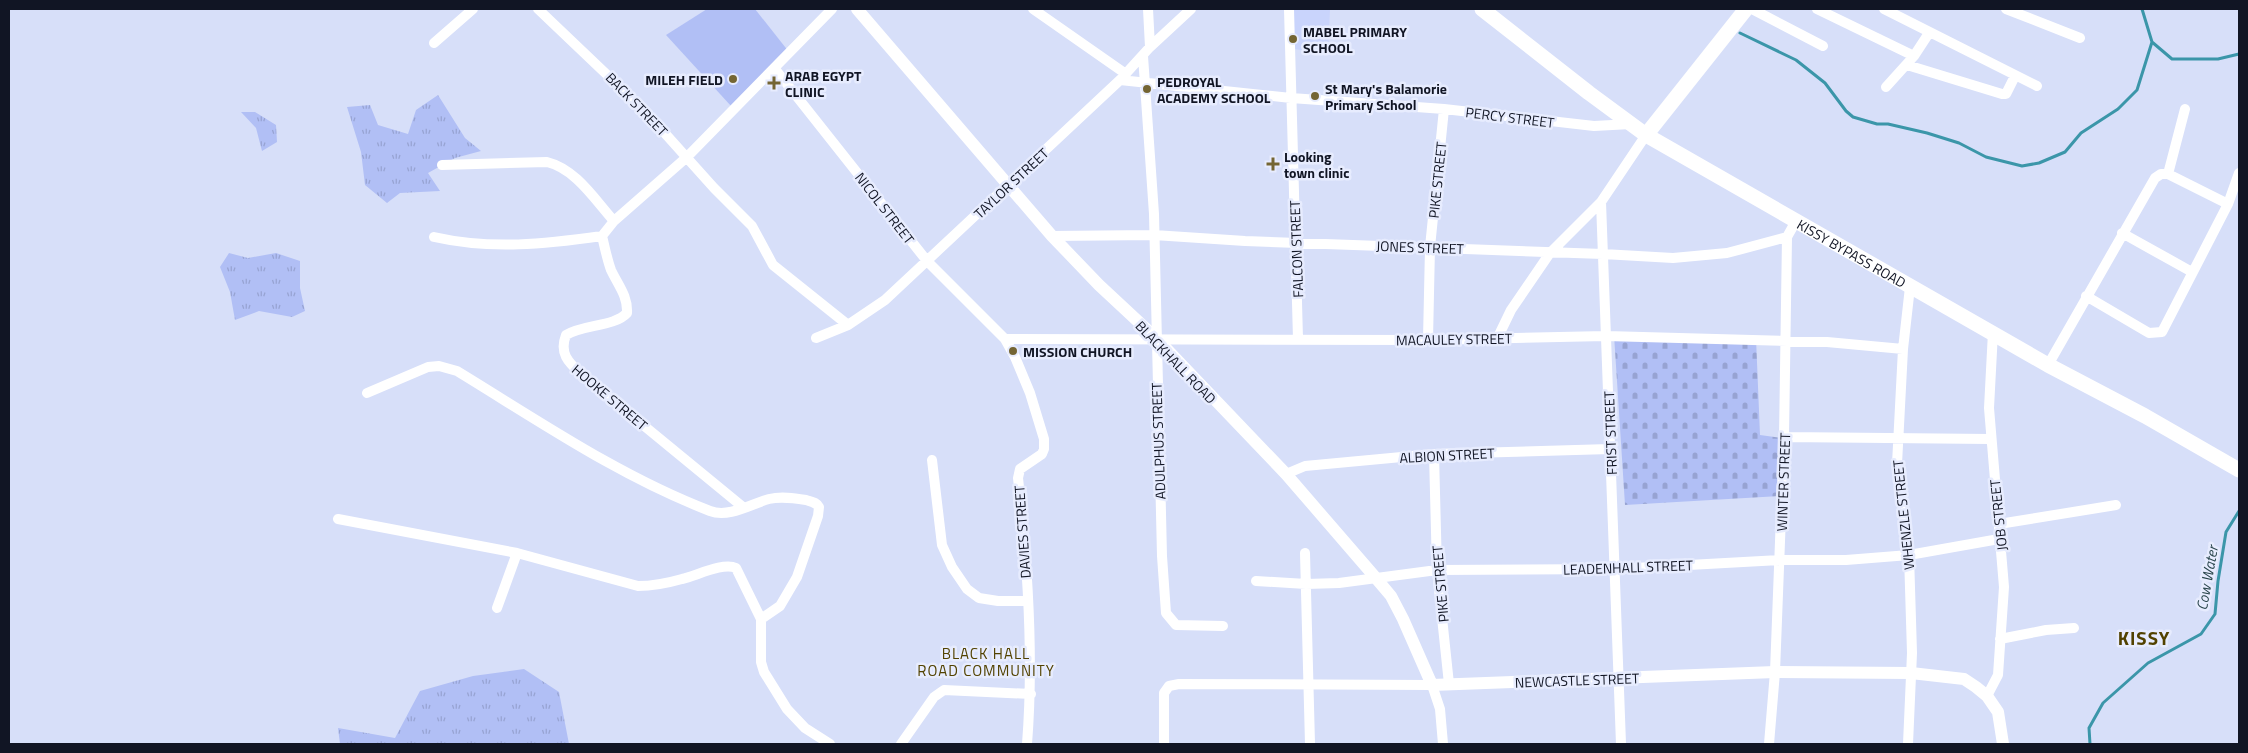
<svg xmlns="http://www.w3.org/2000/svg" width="2248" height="753" viewBox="0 0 2248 753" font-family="'Titillium Web',sans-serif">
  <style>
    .built { fill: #c9d4fc }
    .grass { fill: url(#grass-tufts) }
    .cemetery { fill: url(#cemetery-stones) }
    .pitch { fill: #b1bff5 }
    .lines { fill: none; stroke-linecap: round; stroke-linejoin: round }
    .stream { stroke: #3b96a9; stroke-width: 3 }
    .minor { stroke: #fff; stroke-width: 10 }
    .tertiary { stroke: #fff; stroke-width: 12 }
    .secondary { stroke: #fff; stroke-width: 15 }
    .poi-dot { fill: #746533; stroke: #e7ecfe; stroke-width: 2 }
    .labels { text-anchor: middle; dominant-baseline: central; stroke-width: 5; stroke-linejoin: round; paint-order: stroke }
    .poi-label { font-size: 14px; font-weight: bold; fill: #111524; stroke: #e7ecfe; text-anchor: start }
    .street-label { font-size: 14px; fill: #111524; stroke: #e7ecfe }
    .water-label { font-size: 15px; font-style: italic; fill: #28444a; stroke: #e7ecfe }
    .neighbourhood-label { font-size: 15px; letter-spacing: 1px; fill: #524200; stroke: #e7ecfe }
    .district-label { font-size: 19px; font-weight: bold; letter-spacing: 1px; fill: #524200; stroke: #e7ecfe }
  </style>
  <defs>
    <pattern id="grass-tufts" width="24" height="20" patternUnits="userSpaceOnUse" patternTransform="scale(1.25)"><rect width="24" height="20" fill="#b1bff5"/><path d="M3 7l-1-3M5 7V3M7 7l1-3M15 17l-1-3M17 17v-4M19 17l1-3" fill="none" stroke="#97a3d2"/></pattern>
    <pattern id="cemetery-stones" width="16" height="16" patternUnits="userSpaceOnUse" patternTransform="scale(1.25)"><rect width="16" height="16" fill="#b1bff5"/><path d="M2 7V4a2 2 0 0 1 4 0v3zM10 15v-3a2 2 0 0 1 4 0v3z" fill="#97a3d2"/></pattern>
  </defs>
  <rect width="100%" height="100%" fill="#d7dff9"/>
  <path class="built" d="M 1293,9 L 1330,9 L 1328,54 L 1294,49 Z"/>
  <path class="grass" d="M 438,95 L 465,138 L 481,151 L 455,158 L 428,173 L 440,191 L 400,193 L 387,203 L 365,185 L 361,152 L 347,107 L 370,105 L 378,125 L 408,134 L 416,110 Z
    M 241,112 L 255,112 L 276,125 L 277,142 L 262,151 L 256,128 Z
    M 229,253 L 248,258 L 276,253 L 300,261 L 300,288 L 305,311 L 292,317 L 259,311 L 235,320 L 230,292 L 220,267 Z
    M 524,669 L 559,692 L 569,744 L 340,744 L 338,728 L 395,738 L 420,691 L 473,676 Z"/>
  <path class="cemetery" d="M 1614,335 L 1756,338 L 1760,435 L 1782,438 L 1780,496 L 1625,505 Z"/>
  <path class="pitch" d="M 707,9 L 755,9 L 789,52 L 731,106 L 666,35 Z"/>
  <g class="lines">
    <path class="stream" d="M 2142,9 L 2152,42 L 2172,59 L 2218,59 L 2239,54
      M 1740,33 L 1796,60 L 1825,83 L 1846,111 L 1853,117 L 1877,124 L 1888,124 L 1927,133 L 1959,143 L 1986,157 L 2022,166 L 2039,163 L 2065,152 L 2081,133 L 2118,109 L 2137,90 L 2152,42
      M 2090,744 L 2089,728 L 2103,703 L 2148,663 L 2201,634 L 2215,614 L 2218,581 L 2226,532 L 2239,511"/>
    <path class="minor" d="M 538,9 L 644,110 L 714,188 L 752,226 L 773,265 L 848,325
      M 1033,9 L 1126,74
      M 1148,9 L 1150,47
      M 1289,9 L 1298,339
      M 1752,9 L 1823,46
      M 1817,9 L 1914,56
      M 1884,9 L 2037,86
      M 2006,9 L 2080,38
      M 434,43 L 473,9
      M 1143,56 L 1154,214 L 1162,556 L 1166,613 L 1176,625 L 1223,626
      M 1907,65 L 2002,94 L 2006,94 L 2015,76
      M 775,69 L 927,261 L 1005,339 L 1015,357 L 1030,393 L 1044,439 L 1044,449 L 1042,454 L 1020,469 L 1018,478 C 1028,566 1034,656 1027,744
      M 1120,80 L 1291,98 L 1444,109 L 1594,126 L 1631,124
      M 1886,87 L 1914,56 L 1929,33
      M 442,165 L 547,162 C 576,169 595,200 614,221
      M 2168,174 L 2185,109
      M 1601,202 L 1621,744
      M 2122,233 L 2192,272
      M 602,236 C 605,248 607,259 611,270 C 618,285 628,296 627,313 C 614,327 584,324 566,335 C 559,353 568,362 581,374 L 743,507
      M 602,236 L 614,221 L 687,157 L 832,9
      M 1052,236 L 1154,235 L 1245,241 L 1603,254 L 1673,258 L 1727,253 L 1787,237
      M 434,237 C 491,250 546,244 602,236
      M 2086,296 L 2149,333 L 2162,332 L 2228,204 L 2239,173
      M 816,338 L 848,325 L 885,300 L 1120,80 L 1150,47 L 1191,9
      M 1005,339 L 1428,340 L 1606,336 L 1827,342 L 1903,349
      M 1497,339 L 1511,310 L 1550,253 L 1601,202 L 1646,135
      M 1428,340 L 1430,247 L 1444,109
      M 2048,365 L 2155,178 L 2161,174 L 2168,174 L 2228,204
      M 367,393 L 428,367 L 439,366 L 457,371 C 539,421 619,476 710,511 C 729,518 751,504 769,499 C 781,496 794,498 806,500 C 812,502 816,502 819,507 L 818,516 L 797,577 L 780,606 L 761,619
      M 1784,437 L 1990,439
      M 1434,454 L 1437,570 L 1449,684
      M 932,460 L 942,545 L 952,567 L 967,589 L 979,598 L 998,601 L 1027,601
      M 1286,474 L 1305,466 L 1434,454 L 1610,449
      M 338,519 L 517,553 L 638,586 C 653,586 668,583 682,579 C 696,576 723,562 736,568 L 761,619 L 761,662 L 764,672 L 787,709 L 805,728 L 830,744
      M 1999,524 L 2116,505
      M 1305,553 L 1310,744
      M 1256,581 L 1306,584 L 1339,583 L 1437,570 L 1616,569 L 1780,560 L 1846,560 L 1909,555 L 1999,539
      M 497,608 L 517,553
      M 2000,639 L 2046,630 L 2074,628
      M 1987,696 L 1998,675 L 2004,587 L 1989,408 L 1993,332
      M 901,744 L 934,697 L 944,690 L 1031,694
      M 1164,744 L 1164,693 L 1169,686 L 1179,684 L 1432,685 L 1440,709 L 1443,744
      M 1769,744 L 1775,672 L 1784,437 L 1787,237 L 1796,221
      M 1908,744 L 1912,653 L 1909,555 L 1897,464 L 1903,349 L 1910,287"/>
    <path class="tertiary" d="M 857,9 L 1052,236 L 1099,285 L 1157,339 L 1286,474 L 1375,577 L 1391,596 L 1403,619 L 1432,685 L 1775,672 L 1911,673 L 1964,679 L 1976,687 L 1987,696 L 1998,712 L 2003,744"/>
    <g class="secondary">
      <path id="s1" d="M 1482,9 L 1589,93 L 1646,135 L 2048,365 L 2145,416 L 2239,470"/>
      <path d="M 1646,135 L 1746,9"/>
    </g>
  </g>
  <g class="poi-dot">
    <circle cx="1293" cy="39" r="5"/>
    <circle cx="733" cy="79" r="5"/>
    <path d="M771.5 75.5h5v5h5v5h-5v5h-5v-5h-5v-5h5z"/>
    <circle cx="1147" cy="89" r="5"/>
    <circle cx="1315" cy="96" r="5"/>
    <path d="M1270.5 156.5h5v5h5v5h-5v5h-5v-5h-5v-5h5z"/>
    <circle cx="1013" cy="351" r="5"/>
  </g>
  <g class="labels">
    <g class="poi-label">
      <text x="1303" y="31">MABEL PRIMARY<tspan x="1303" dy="16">SCHOOL</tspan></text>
      <text x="785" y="75">ARAB EGYPT<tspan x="785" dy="16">CLINIC</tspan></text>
      <text x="723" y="79" text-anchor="end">MILEH FIELD</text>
      <text x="1157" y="81">PEDROYAL<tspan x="1157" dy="16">ACADEMY SCHOOL</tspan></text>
      <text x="1325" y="88">St Mary's Balamorie<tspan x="1325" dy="16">Primary School</tspan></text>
      <text x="1284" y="156">Looking<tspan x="1284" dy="16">town clinic</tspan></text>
      <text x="1023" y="351">MISSION CHURCH</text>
    </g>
    <g class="street-label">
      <text transform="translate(637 104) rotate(46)">BACK STREET</text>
      <text transform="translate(1510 117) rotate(7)">PERCY STREET</text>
      <text transform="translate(1437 180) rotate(-84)">PIKE STREET</text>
      <text transform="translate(1011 183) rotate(-43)">TAYLOR STREET</text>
      <text transform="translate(885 208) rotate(52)">NICOL STREET</text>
      <text transform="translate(1420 247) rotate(2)">JONES STREET</text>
      <text transform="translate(1296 249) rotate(-92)">FALCON STREET</text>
      <text stroke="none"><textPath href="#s1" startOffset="444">KISSY BYPASS ROAD</textPath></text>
      <text transform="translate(1454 339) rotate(-1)">MACAULEY STREET</text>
      <text transform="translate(1176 362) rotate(46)">BLACKHALL ROAD</text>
      <text transform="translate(610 397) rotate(40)">HOOKE STREET</text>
      <text transform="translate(1610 433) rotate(-92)">FRIST STREET</text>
      <text transform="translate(1158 441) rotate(-92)">ADULPHUS STREET</text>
      <text transform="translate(1447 455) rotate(-3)">ALBION STREET</text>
      <text transform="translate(1783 482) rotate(-88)">WINTER STREET</text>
      <text transform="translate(1903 515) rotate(-96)">WHENZLE STREET</text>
      <text transform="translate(1998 515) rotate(-96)">JOB STREET</text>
      <text transform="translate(1022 532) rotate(-94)">DAVIES STREET</text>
      <text transform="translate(1628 567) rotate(-2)">LEADENHALL STREET</text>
      <text transform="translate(1440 584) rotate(-95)">PIKE STREET</text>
      <text transform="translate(1577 680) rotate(-2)">NEWCASTLE STREET</text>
    </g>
    <g class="water-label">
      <text transform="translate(2207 578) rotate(-80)">Cow Water</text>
    </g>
    <g class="neighbourhood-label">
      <text x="986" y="653">BLACK HALL<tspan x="986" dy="17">ROAD COMMUNITY</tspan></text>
    </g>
    <g class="district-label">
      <text x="2144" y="637">KISSY</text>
    </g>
  </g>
  <rect width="2248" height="753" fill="none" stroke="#111524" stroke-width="20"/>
</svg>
